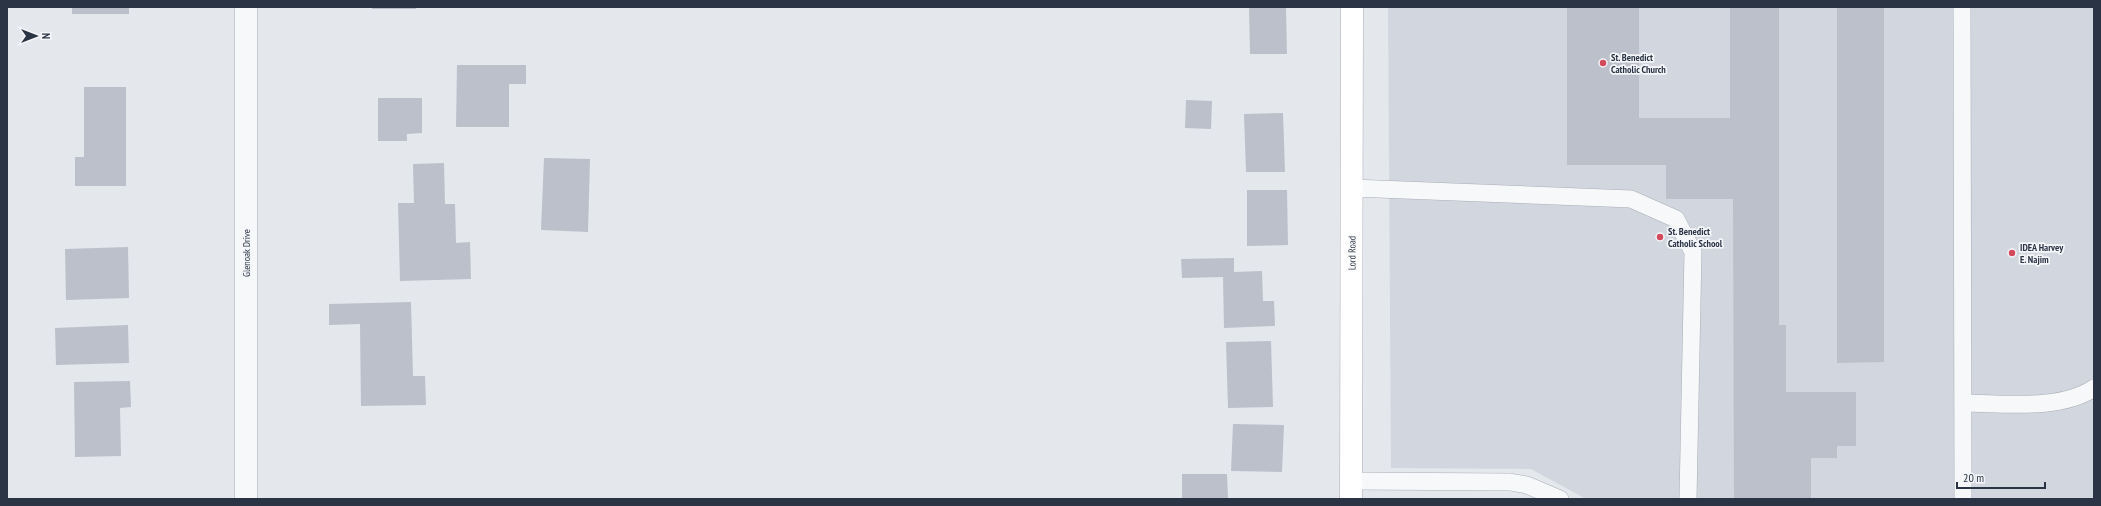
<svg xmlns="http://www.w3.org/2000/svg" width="2101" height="506" viewBox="0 0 2101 506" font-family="'PT Sans Narrow',sans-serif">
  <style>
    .built { fill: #d2d6de }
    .building { fill: #bbc0ca }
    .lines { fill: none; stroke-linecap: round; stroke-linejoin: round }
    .lane-casing { stroke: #a9aeb7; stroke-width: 18 }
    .street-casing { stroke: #a9aeb7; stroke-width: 23 }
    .secondary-casing { stroke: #a9aeb7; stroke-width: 23 }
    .lane { stroke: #f7f8fa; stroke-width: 17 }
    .street { stroke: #f7f8fa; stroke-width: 22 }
    .secondary { stroke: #fff; stroke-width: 22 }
    .poi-dot { fill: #d1495b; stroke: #f4f6f9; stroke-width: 1.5 }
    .labels { text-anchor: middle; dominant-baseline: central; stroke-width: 3.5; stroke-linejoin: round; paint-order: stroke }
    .poi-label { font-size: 10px; font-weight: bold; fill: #2b3445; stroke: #f4f6f9; text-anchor: start }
    .street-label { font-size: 10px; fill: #2b3445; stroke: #f4f6f9 }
  </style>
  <rect width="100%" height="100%" fill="#e4e7ec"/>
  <path class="built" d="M 1388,7 L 2094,7 L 2094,499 L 1586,499 L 1531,469 L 1391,468 Z"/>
  <path class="building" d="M 72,7 L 129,7 L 129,14 L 72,14 Z
    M 372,7 L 416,7 L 416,9 L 372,9 Z
    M 1249,7 L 1286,7 L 1287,54 L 1250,54 Z
    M 1567,7 L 1639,7 L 1639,118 L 1730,118 L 1730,7 L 1779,7 L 1779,325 L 1786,325 L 1786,392 L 1856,392 L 1856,446 L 1837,446 L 1837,458 L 1811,458 L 1811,499 L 1734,499 L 1733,199 L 1666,199 L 1666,165 L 1567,165 Z
    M 1837,7 L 1884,7 L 1884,362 L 1837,363 Z
    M 457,65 L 526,65 L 526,84 L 509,84 L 509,127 L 456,127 Z
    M 84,87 L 126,87 L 126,186 L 75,186 L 75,157 L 84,157 Z
    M 378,98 L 422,98 L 422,133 L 407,134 L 407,141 L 378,141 Z
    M 1186,100 L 1212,101 L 1211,129 L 1185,128 Z
    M 1283,113 L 1285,172 L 1246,172 L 1244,114 Z
    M 544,158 L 590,159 L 588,232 L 541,230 Z
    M 444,163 L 445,204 L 455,204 L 456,243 L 470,242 L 471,279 L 400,281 L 398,203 L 414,203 L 413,164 Z
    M 1247,190 L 1287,190 L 1288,245 L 1247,246 Z
    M 128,247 L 129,298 L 66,300 L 65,249 Z
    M 1234,258 L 1234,272 L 1262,271 L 1263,301 L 1274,301 L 1275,326 L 1224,328 L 1223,277 L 1182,278 L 1181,259 Z
    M 411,302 L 413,376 L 425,376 L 426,405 L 361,406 L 360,324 L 329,325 L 329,304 Z
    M 128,325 L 129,363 L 56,365 L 55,328 Z
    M 1271,341 L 1273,407 L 1228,408 L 1226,342 Z
    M 130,381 L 131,407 L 120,408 L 121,456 L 75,457 L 74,382 Z
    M 1233,424 L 1284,425 L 1282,472 L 1231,471 Z
    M 1182,474 L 1227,474 L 1228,499 L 1182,499 Z"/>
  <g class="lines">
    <defs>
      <path id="lane" d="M 1962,7 L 1963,499
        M 1352,188 L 1631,199 L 1676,219 L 1693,252 L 1688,499
        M 1963,403 C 2003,403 2060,411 2094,388
        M 1351,481 L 1510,482 L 1527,485 L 1560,499"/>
      <path id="street" d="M 246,499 L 246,7"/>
      <g id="secondary">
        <path id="s1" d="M 1351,499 L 1352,7"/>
      </g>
    </defs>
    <use href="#lane" class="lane-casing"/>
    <use href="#street" class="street-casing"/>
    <use href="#secondary" class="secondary-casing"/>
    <use href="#lane" class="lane"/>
    <use href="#street" class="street"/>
    <use href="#secondary" class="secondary"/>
  </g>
  <g class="poi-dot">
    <circle cx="1603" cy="63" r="4"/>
    <circle cx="1660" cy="237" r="4"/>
    <circle cx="2012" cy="253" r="4"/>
  </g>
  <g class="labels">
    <g class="poi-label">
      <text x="1611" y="57">St. Benedict<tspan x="1611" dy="12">Catholic Church</tspan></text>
      <text x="1668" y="231">St. Benedict<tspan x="1668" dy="12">Catholic School</tspan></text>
      <text x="2020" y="247">IDEA Harvey<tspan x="2020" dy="12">E. Najim</tspan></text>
    </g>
    <g class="street-label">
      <text transform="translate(246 253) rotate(-90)">Glenoak Drive</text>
      <text stroke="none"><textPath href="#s1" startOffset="246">Lord Road</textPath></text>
    </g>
  </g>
  <rect width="2101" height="506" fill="none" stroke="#2b3445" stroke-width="16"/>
  <g transform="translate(36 36) rotate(90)" stroke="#f4f6f9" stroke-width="3" paint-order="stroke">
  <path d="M0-3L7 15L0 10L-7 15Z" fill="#2b3445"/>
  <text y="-6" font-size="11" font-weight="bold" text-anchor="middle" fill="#2b3445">N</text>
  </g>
  <path d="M1957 482v6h88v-6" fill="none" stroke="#2b3445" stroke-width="2"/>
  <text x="1963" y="482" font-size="12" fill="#2b3445" stroke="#f4f6f9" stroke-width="3" paint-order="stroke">20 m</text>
</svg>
